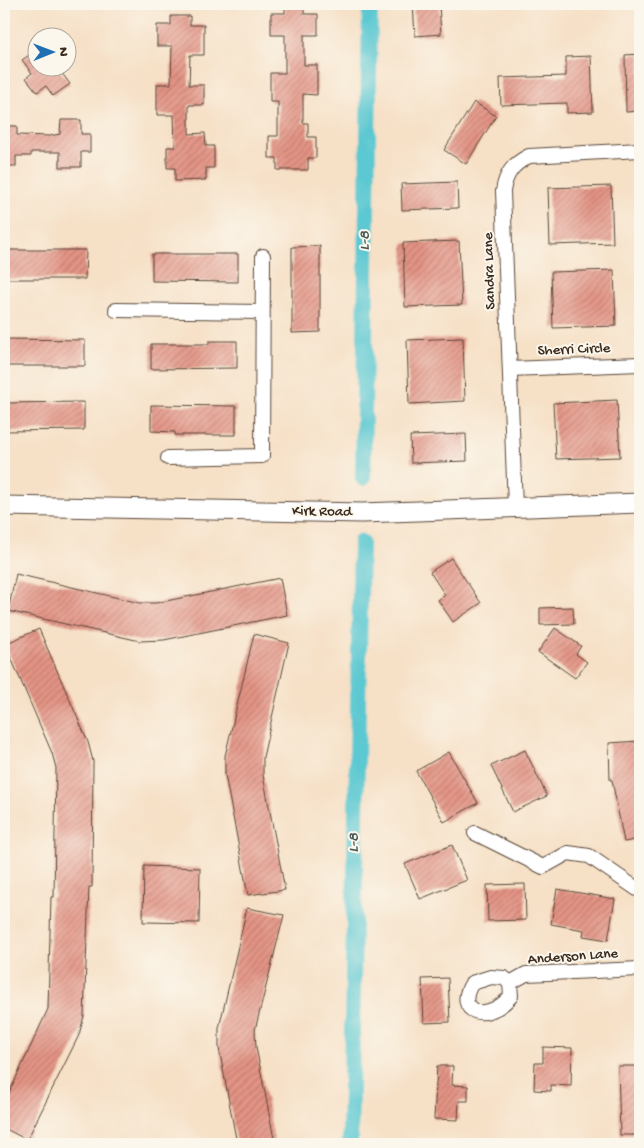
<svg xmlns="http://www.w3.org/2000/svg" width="644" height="1148" viewBox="0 0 644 1148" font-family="'Gochi Hand',sans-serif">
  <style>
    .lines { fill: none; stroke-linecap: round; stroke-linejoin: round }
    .canal { stroke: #5bc8d1; stroke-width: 16 }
    .building { fill: url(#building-hatch) }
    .street-casing { stroke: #574537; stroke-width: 16 }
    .secondary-casing { stroke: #574537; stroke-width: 21 }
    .street { stroke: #fff; stroke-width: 14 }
    .secondary { stroke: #fff; stroke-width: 19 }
    .labels { text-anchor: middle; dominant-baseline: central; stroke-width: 4; stroke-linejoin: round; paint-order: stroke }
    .street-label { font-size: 15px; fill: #3b2a1e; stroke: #fbf7ec }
    .water-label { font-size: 16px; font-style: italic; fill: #455954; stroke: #fbf7ec }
  </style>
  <defs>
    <pattern id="building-hatch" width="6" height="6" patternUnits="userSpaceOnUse" patternTransform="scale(1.25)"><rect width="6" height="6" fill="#e49485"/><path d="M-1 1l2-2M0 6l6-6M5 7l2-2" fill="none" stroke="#ba796c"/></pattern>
  </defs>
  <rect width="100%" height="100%" fill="#fbf7ec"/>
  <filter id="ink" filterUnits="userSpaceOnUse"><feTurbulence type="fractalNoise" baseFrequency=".02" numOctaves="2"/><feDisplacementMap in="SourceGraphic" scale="10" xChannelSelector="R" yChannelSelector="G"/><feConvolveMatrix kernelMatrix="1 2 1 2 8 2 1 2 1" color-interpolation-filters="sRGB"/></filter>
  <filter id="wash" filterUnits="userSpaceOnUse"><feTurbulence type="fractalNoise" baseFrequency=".0096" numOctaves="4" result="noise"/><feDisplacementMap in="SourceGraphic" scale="20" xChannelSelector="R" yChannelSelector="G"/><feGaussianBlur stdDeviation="1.12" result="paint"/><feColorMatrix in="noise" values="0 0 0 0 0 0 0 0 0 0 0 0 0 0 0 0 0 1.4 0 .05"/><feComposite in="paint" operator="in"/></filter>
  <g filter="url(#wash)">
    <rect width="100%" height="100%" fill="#f6e0c6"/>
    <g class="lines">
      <path class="canal" d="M 363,478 L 370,4
        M 350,1144 L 361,542"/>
    </g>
    <g id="blocks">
      <path class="building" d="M 413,4 L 439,4 L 441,34 L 415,36 Z
        M 285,5 L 304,5 L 304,14 L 318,14 L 318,35 L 304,35 L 304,65 L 317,65 L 317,95 L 303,94 L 303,123 L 308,123 L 308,137 L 316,137 L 316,158 L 308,158 L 308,170 L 277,170 L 277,158 L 269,158 L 269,136 L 278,136 L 278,102 L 270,102 L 270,73 L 285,73 L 285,35 L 271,35 L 271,13 L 285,13 Z
        M 171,16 L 190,16 L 190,25 L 204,25 L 204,55 L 190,55 L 189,85 L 204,85 L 204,105 L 189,105 L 189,134 L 205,133 L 206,146 L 214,146 L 214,168 L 206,168 L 206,180 L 175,181 L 175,168 L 167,168 L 167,147 L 175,147 L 174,115 L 157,115 L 157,84 L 171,84 L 172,46 L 157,46 L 157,25 L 171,25 Z
        M 38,49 L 38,68 L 58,68 L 70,84 L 53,96 L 46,86 L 37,92 L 26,78 L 32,73 L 22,60 Z
        M 640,54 L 640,111 L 626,112 L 625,55 Z
        M 591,56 L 593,112 L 567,113 L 567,103 L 501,105 L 500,78 L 566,76 L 566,57 Z
        M 474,102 L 496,116 L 466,164 L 444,150 Z
        M 61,120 L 81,120 L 81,134 L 90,134 L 90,152 L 81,152 L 81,167 L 60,167 L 60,152 L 31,152 L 31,156 L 16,156 L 16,166 L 4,166 L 4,126 L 17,126 L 17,135 L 50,136 L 60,134 Z
        M 457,182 L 458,208 L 402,210 L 401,184 Z
        M 611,186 L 613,243 L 550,245 L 548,188 Z
        M 459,241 L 462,305 L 405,307 L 403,243 Z
        M 320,246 L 320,332 L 292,333 L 292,247 Z
        M 4,250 L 86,250 L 85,279 L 4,279 Z
        M 152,254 L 238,254 L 238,282 L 152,281 Z
        M 614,270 L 616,326 L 553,328 L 551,272 Z
        M 463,338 L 465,401 L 409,404 L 407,340 Z
        M 4,339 L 85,340 L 85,366 L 4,366 Z
        M 209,341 L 237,341 L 237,368 L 151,369 L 151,344 L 209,344 Z
        M 617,400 L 620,457 L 556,459 L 553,403 Z
        M 84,402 L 84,430 L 4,431 L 4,403 Z
        M 151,405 L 236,406 L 236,435 L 175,435 L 175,432 L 151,431 Z
        M 466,434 L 467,461 L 411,463 L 410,436 Z
        M 451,558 L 481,603 L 453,622 L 438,600 L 445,595 L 430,572 Z
        M 16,574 L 140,603 L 156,603 L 280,578 L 287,615 L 164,640 L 140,641 L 8,611 Z
        M 573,607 L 574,624 L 540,625 L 540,608 Z
        M 555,628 L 581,646 L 576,654 L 587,662 L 575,678 L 538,652 Z
        M 39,629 L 88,742 L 93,761 L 92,887 L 89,887 L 84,1016 L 79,1035 L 27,1140 L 4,1128 L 4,1104 L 48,1009 L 51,897 L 54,897 L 56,768 L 52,753 L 5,644 Z
        M 254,634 L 289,643 L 263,757 L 263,775 L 285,890 L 248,895 L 225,775 L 225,756 Z
        M 640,741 L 640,839 L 624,842 L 612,780 L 610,780 L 609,743 Z
        M 525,750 L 547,796 L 513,812 L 491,766 Z
        M 449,752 L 478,803 L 444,822 L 416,771 Z
        M 452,845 L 467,880 L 420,899 L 405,864 Z
        M 144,866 L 200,868 L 199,923 L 143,922 Z
        M 525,884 L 526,920 L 488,921 L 487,885 Z
        M 557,889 L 615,899 L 608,940 L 583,936 L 584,930 L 551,924 Z
        M 247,908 L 284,915 L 255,1030 L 256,1047 L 275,1144 L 237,1144 L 219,1048 L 219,1028 Z
        M 448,978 L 450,1022 L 424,1023 L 422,979 Z
        M 543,1047 L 572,1048 L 571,1086 L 551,1085 L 551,1091 L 534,1090 L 535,1063 L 543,1063 Z
        M 437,1066 L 453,1066 L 452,1085 L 468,1086 L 468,1101 L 459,1101 L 458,1120 L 434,1119 Z
        M 618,1066 L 637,1066 L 638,1086 L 640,1086 L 639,1135 L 620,1135 Z"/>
    </g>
  </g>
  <g filter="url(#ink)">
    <use href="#blocks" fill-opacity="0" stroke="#574537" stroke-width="1"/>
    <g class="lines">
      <defs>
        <path id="street" d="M 116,310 L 261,312
          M 510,369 L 640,364
          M 168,458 L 262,456 L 263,256
          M 515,507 L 503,191 C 506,173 513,164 529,156 L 640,150
          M 475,833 L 543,867 L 568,853 L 589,856 L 640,891
          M 491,977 L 504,978 L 510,983 L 511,996 C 487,1024 453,1013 472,983 Z
          M 510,983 L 526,974 L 640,969"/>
        <path id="secondary" d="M 4,506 L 362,513 L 640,503"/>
      </defs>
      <use href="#street" class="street-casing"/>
      <use href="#secondary" class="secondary-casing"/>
      <use href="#street" class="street"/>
      <use href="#secondary" class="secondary"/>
    </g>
  </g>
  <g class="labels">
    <g class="street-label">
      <text transform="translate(490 271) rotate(-92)">Sandra Lane</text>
      <text transform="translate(574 350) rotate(-2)">Sherri Circle</text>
      <text transform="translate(322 512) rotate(1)">Kirk Road</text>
      <text transform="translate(573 957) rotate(-4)">Anderson Lane</text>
    </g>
    <g class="water-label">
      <text transform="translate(366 241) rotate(-89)">L-8</text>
      <text transform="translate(355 843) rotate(-89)">L-8</text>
    </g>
  </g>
  <rect width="644" height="1148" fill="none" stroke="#fbf7ec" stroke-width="20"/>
  <g transform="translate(52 52) rotate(89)"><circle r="24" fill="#fbf7ec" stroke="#aea59a"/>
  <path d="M0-4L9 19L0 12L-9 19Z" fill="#1f6fb2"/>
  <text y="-8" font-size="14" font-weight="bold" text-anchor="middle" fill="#3b2a1e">N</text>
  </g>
</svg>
